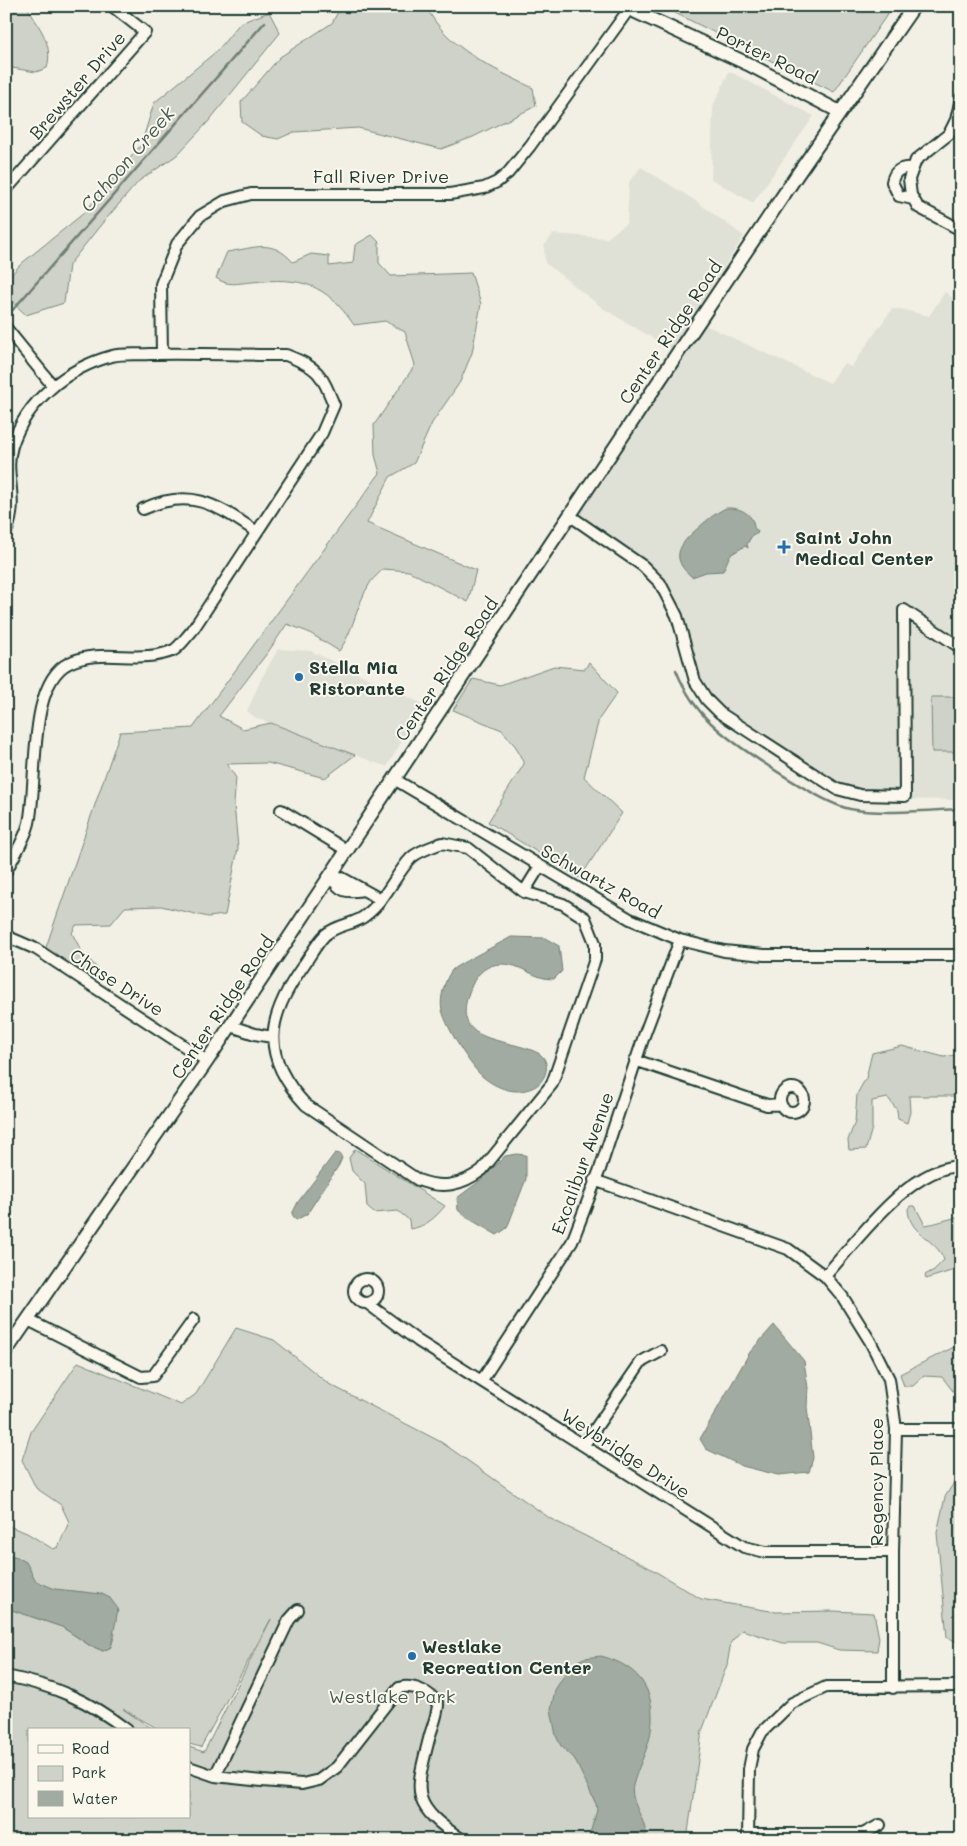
<svg xmlns="http://www.w3.org/2000/svg" width="967" height="1846" viewBox="0 0 967 1846" font-family="Mali,sans-serif">
  <style>
    .built { fill: #e0e1d6 }
    .green { fill: #cfd2c8; stroke: #77887e; fill-rule: evenodd }
    .water { fill: #a2aba1; stroke: #6e7f75 }
    .lines { fill: none; stroke-linecap: round; stroke-linejoin: round }
    .stream { stroke: #6e7f75; stroke-width: 2.5 }
    .minor-casing { stroke: #1f3d34; stroke-width: 14 }
    .major-casing { stroke: #1f3d34; stroke-width: 16 }
    .minor { stroke: #fbf7ec; stroke-width: 10 }
    .major { stroke: #fbf7ec; stroke-width: 12 }
    .poi-dot { fill: #1f6fb2; stroke: #fbf7ec; stroke-width: 2 }
    .labels { text-anchor: middle; dominant-baseline: central; stroke-width: 4; stroke-linejoin: round; paint-order: stroke }
    .street-label { font-size: 18px; fill: #1f3d34; stroke: #fbf7ec }
    .poi-label { font-size: 18px; font-weight: bold; fill: #1f3d34; stroke: #fbf7ec; text-anchor: start }
    .park-label { font-size: 18px; fill: #425b52; stroke: #fbf7ec }
    .water-label { font-size: 19px; font-style: italic; fill: #465e55; stroke: #fbf7ec }
  </style>
  <rect width="100%" height="100%" fill="#f2f0e5"/>
  <filter id="ink" filterUnits="userSpaceOnUse"><feTurbulence type="fractalNoise" baseFrequency=".02" numOctaves="2"/><feDisplacementMap in="SourceGraphic" scale="10" xChannelSelector="R" yChannelSelector="G"/><feConvolveMatrix kernelMatrix="1 2 1 2 8 2 1 2 1" color-interpolation-filters="sRGB"/></filter>
  <g filter="url(#ink)">
    <path class="built" d="M 729,71 L 814,116 L 753,203 L 711,179 L 713,106 Z
      M 641,167 L 696,201 L 744,236 L 671,349 L 604,309 L 545,263 L 544,246 L 553,234 L 607,238 L 627,223 L 629,182 Z
      M 945,292 L 961,304 L 961,800 L 853,799 L 831,792 L 819,786 L 709,711 L 690,683 L 666,602 L 655,585 L 641,571 L 577,528 L 567,529 L 703,324 L 830,383 L 844,363 L 851,367 L 892,309 L 901,309 L 929,316 Z
      M 278,649 L 311,651 L 423,704 L 387,767 L 256,718 L 247,711 L 261,679 Z"/>
    <path class="green" d="M 10,6 L 27,6 C 38,27 54,43 47,68 L 36,72 L 6,67 L 6,13 Z
      M 341,6 L 426,6 C 446,48 494,69 533,88 L 536,106 L 473,137 L 441,149 L 358,128 L 294,132 L 278,139 L 262,136 L 242,122 L 241,102 L 280,57 L 332,23 Z
      M 661,6 L 893,6 L 834,92 Z
      M 269,12 L 280,33 L 208,122 L 177,155 L 139,181 L 99,227 L 69,265 L 64,303 L 26,315 L 6,296 L 6,280 L 22,263 L 84,213 L 141,145 L 154,103 L 218,50 L 240,23 Z
      M 372,235 L 379,242 L 379,263 L 391,276 L 471,273 L 481,304 L 472,353 L 460,382 L 432,423 L 414,463 L 390,477 L 367,523 L 476,570 L 468,602 L 409,571 L 383,569 C 379,574 373,578 370,583 C 356,605 354,631 339,651 L 308,632 L 287,624 L 268,652 L 219,716 L 243,729 L 271,723 L 355,755 L 325,778 L 268,763 L 227,764 L 236,778 L 234,803 L 238,848 L 225,915 L 208,917 L 161,906 L 125,907 L 111,924 L 76,925 L 72,933 L 82,952 L 99,970 L 73,970 L 45,950 L 120,732 L 193,728 L 380,473 L 375,455 L 374,425 L 415,365 L 405,332 L 385,321 L 354,325 C 325,283 302,277 252,282 C 237,283 229,287 216,278 L 227,252 C 256,248 271,238 293,262 L 311,254 L 329,256 L 329,266 L 353,263 L 355,245 Z
      M 589,662 L 617,693 L 599,719 L 584,777 L 622,813 L 580,878 L 488,822 L 524,764 L 516,747 L 502,730 L 453,710 L 473,679 L 500,685 L 554,666 L 585,669 Z
      M 931,697 L 961,697 L 961,752 L 932,752 Z
      M 902,1046 L 944,1057 L 961,1054 L 961,1096 L 909,1096 L 910,1112 L 907,1123 L 898,1119 L 897,1110 L 888,1098 L 872,1101 L 872,1128 L 866,1149 L 849,1150 L 848,1140 L 855,1122 L 857,1094 L 866,1078 L 872,1053 Z
      M 355,1149 L 445,1206 C 435,1218 425,1227 410,1229 L 409,1220 L 398,1211 L 374,1213 L 367,1207 L 365,1184 L 352,1171 L 349,1158 Z
      M 910,1206 L 915,1206 L 925,1225 C 937,1224 948,1218 961,1217 L 961,1264 L 951,1271 L 926,1279 L 925,1275 L 934,1270 L 944,1260 C 937,1239 909,1235 908,1209 Z
      M 236,1328 L 274,1340 L 329,1384 L 441,1442 L 551,1519 L 648,1567 L 701,1599 L 776,1612 L 833,1611 L 874,1613 L 879,1638 L 877,1651 L 839,1650 L 817,1643 L 783,1643 L 742,1630 L 731,1642 L 727,1665 L 702,1731 L 687,1840 L 6,1840 L 6,1608 L 62,1627 L 89,1645 L 103,1651 L 111,1647 L 115,1634 L 83,1592 C 69,1591 49,1592 37,1582 C 22,1570 36,1561 6,1554 L 6,1525 L 27,1533 L 53,1549 L 58,1547 L 69,1522 L 61,1505 L 36,1488 L 22,1460 L 31,1432 L 78,1362 L 181,1405 L 196,1394 ZM 271,1619 L 204,1752 L 189,1747 L 189,1817 L 29,1817 L 29,1730 L 154,1730 L 123,1709 L 160,1730 L 189,1730 L 189,1744 L 201,1747 Z
      M 961,1341 L 961,1410 L 959,1409 L 956,1395 L 942,1377 L 924,1376 L 913,1386 L 904,1386 L 900,1374 L 956,1346 Z
      M 961,1471 L 961,1644 L 947,1637 L 937,1533 L 945,1497 Z"/>
    <path class="water" d="M 726,508 C 740,507 754,514 754,528 L 758,531 L 757,534 L 753,534 L 747,544 L 748,548 L 745,546 L 730,555 L 723,571 L 706,572 L 692,577 C 670,559 678,545 697,529 C 706,521 715,513 726,508 Z
      M 511,937 L 545,938 L 559,946 L 562,971 L 554,979 C 534,980 521,963 501,964 C 488,964 477,973 472,985 C 445,1046 505,1036 538,1053 C 553,1061 546,1083 532,1088 C 515,1095 498,1089 483,1077 C 470,1066 446,1027 442,1010 C 439,999 445,979 452,970 C 458,964 501,943 511,937 Z
      M 335,1153 L 340,1154 L 342,1158 L 339,1165 L 307,1214 L 296,1220 L 292,1214 L 298,1202 Z
      M 516,1154 L 526,1155 L 526,1179 L 507,1228 L 497,1235 L 466,1217 L 458,1210 L 457,1198 L 481,1180 L 505,1156 Z
      M 774,1325 L 804,1361 L 808,1388 L 807,1407 L 813,1458 L 809,1472 L 778,1475 L 742,1466 L 706,1449 L 700,1439 L 750,1352 Z
      M 6,1554 L 17,1557 L 26,1562 L 36,1581 L 55,1589 L 102,1594 L 110,1598 L 118,1609 L 111,1647 L 103,1651 L 89,1645 L 62,1627 L 6,1608 Z
      M 601,1656 C 643,1667 658,1695 650,1737 C 646,1754 637,1769 633,1785 C 629,1804 648,1820 646,1840 L 588,1840 L 597,1810 L 596,1804 L 574,1758 L 561,1746 L 556,1736 L 551,1709 L 555,1690 L 571,1664 L 584,1658 Z"/>
    <g class="lines">
      <path class="stream" d="M 10,313 L 265,22
        M 676,670 C 684,690 695,708 711,723 C 733,745 822,804 850,809 C 880,815 929,810 961,809"/>
      <defs>
        <path id="minor" d="M 961,98 L 956,120 L 949,134 L 916,160 L 909,179 L 911,195 L 918,207 L 961,230
          M 912,168 C 901,167 894,171 892,182 L 899,196 L 913,199
          M 6,190 L 145,32 L 112,6
          M 6,328 L 53,386
          M 162,354 L 161,284 L 177,244 L 200,216 L 225,201 L 251,194 L 450,194 L 484,188 L 497,182 L 508,173 L 530,146 L 629,9
          M 143,509 C 192,487 216,505 257,532
          M 569,515 L 643,566 L 660,583 L 677,616 L 695,681 L 707,700 L 720,713 L 837,789 L 860,795 L 905,796 L 904,610
          M 6,532 C 20,500 3,474 12,446 C 26,401 67,368 112,356 C 124,353 138,355 150,354 C 195,353 241,355 286,355 C 319,368 321,373 334,405 L 322,433 L 192,631 C 187,636 180,646 174,650 C 140,665 102,647 69,663 C 27,683 38,782 29,823 C 25,839 14,856 6,871
          M 904,610 L 961,648
          M 394,779 L 630,919 L 680,940 L 724,951 L 764,955 L 961,955
          M 281,810 L 348,851
          M 442,843 L 468,848 L 524,892 L 563,904 L 585,918 L 595,943 L 595,959 L 552,1084 L 482,1170 C 461,1186 442,1189 418,1180 L 306,1105 C 260,1056 266,1018 303,966 C 310,956 317,943 325,935 C 337,924 355,925 366,915 C 385,901 395,875 411,858 C 418,851 432,847 442,843 Z
          M 331,877 L 340,877 L 380,899
          M 331,877 C 340,892 346,893 363,890
          M 524,892 L 540,866
          M 6,936 L 36,949 L 207,1061
          M 231,1026 L 255,1034 L 272,1037
          M 635,1060 L 767,1105 L 781,1104
          M780 1100a12 12 0 1 1 24 0a12 12 0 1 1-24 0Z
          M 594,1180 L 788,1249 L 825,1276 L 842,1296 L 870,1341 L 889,1379 L 896,1429 L 893,1552 L 893,1688
          M 825,1276 C 857,1241 910,1166 961,1166
          M354 1291a12 12 0 1 1 24 0a12 12 0 1 1-24 0Z
          M 367,1303 L 418,1341 L 744,1547 L 766,1552 L 893,1552
          M 28,1320 L 141,1377 L 153,1376 L 194,1319
          M 482,1380 L 572,1242 L 600,1169 L 645,1033 L 680,940
          M 896,1429 L 961,1429
          M 584,1445 L 641,1362 L 661,1351
          M 6,1676 C 55,1686 88,1700 127,1730
          M 189,1767 L 215,1776 L 262,1781 L 302,1784 L 319,1780 L 337,1767 L 399,1688 C 412,1684 432,1692 438,1705 C 437,1716 433,1725 430,1735 C 415,1794 409,1804 463,1840
          M 215,1776 L 289,1620 L 298,1610
          M 748,1834 L 863,1834 L 880,1825
          M 748,1840 L 749,1769 L 753,1749 L 762,1732 L 792,1703 L 826,1687 L 961,1686"/>
        <path id="major" d="M 623,6 L 748,64 L 840,112
          M 6,1351 L 207,1061 L 683,345 L 797,175 L 914,6"/>
      </defs>
      <use href="#minor" class="minor-casing"/>
      <use href="#major" class="major-casing"/>
      <use href="#minor" class="minor"/>
      <use href="#major" class="major"/>
    </g>
  </g>
  <g class="poi-dot">
    <path d="M781.5 539.5h5v5h5v5h-5v5h-5v-5h-5v-5h5z"/>
    <circle cx="299" cy="677" r="5"/>
    <circle cx="412" cy="1656" r="5"/>
  </g>
  <g class="labels">
    <g class="street-label">
      <text transform="translate(767 55) rotate(26)">Porter Road</text>
      <text transform="translate(77 85) rotate(-49)">Brewster Drive</text>
      <text x="381" y="176">Fall River Drive</text>
      <text transform="translate(670 332) rotate(-56)">Center Ridge Road</text>
      <text transform="translate(446 669) rotate(-56)">Center Ridge Road</text>
      <text transform="translate(601 881) rotate(29)">Schwartz Road</text>
      <text transform="translate(117 982) rotate(33)">Chase Drive</text>
      <text transform="translate(222 1007) rotate(-56)">Center Ridge Road</text>
      <text transform="translate(582 1163) rotate(-70)">Excalibur Avenue</text>
      <text transform="translate(626 1453) rotate(33)">Weybridge Drive</text>
      <text transform="translate(876 1482) rotate(-90)">Regency Place</text>
    </g>
    <g class="poi-label">
      <text x="795" y="537">Saint John<tspan x="795" dy="21">Medical Center</tspan></text>
      <text x="309" y="667">Stella Mia<tspan x="309" dy="21">Ristorante</tspan></text>
      <text x="422" y="1646">Westlake<tspan x="422" dy="21">Recreation Center</tspan></text>
    </g>
    <g class="park-label">
      <text x="392" y="1696">Westlake Park</text>
    </g>
    <g class="water-label">
      <text transform="translate(127 159) rotate(-49)">Cahoon Creek</text>
    </g>
  </g>
  <rect width="967" height="1846" fill="none" stroke="#fbf7ec" stroke-width="25"/>
  <rect x="12" y="12" width="942" height="1821" fill="none" stroke="#1f3d34" stroke-width="2" filter="url(#ink)"/>
  <rect x="28" y="1728" width="162" height="90" fill="#fbf7ec" stroke="#a3ada2"/>
  <rect x="38" y="1745" width="25" height="8" fill="#fbf7ec" stroke="#a3ada2"/>
  <text x="72" y="1754" font-size="15" fill="#1f3d34">Road</text>
  <rect x="38" y="1766" width="25" height="15" fill="#cfd2c8" stroke="#a3ada2"/>
  <text x="72" y="1778" font-size="15" fill="#1f3d34">Park</text>
  <rect x="38" y="1791" width="25" height="15" fill="#a2aba1" stroke="#a3ada2"/>
  <text x="72" y="1804" font-size="15" fill="#1f3d34">Water</text>
</svg>
